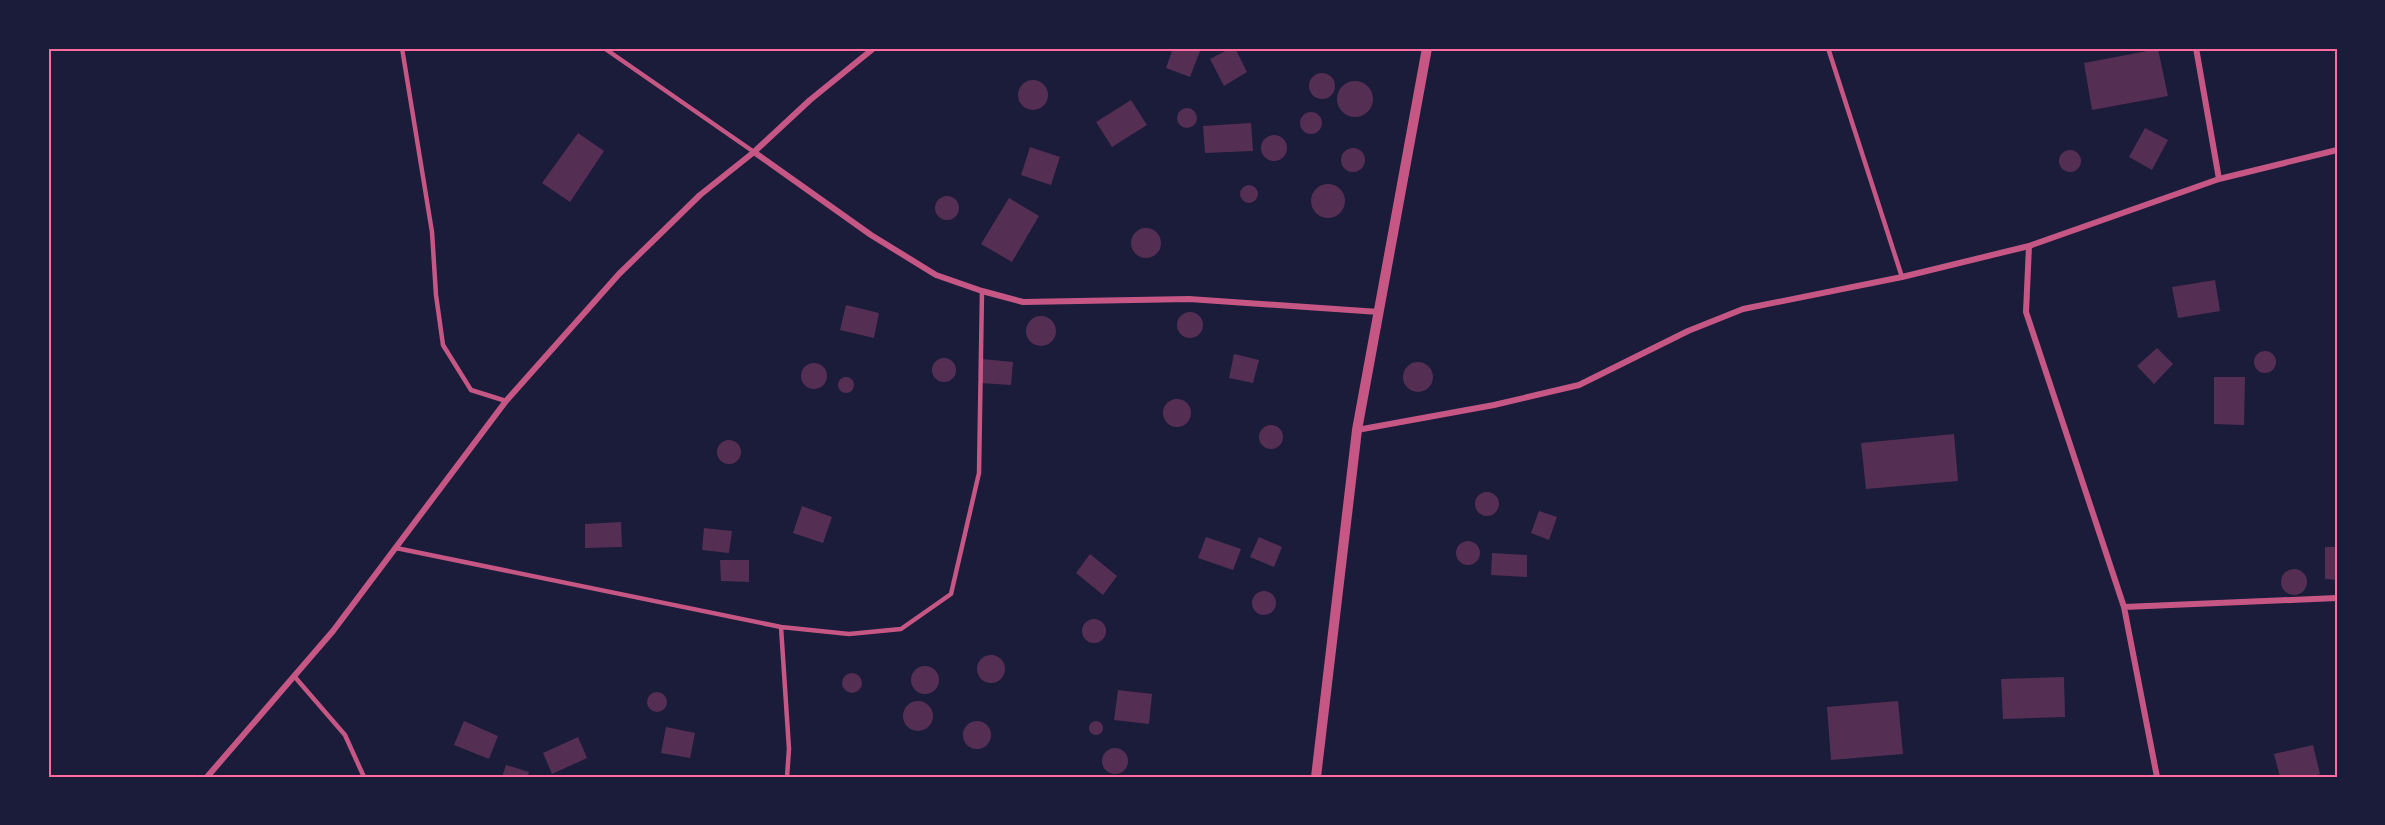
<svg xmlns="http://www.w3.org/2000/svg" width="2385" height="825" viewBox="0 0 2385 825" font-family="'Golos Text',sans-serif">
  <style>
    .building { fill: #542f53 }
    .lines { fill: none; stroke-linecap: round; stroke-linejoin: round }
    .service { stroke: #c65784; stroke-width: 4.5 }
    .minor { stroke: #c65784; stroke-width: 6 }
    .tertiary { stroke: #c65784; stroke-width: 10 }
    .neatline { fill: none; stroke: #ff6b9d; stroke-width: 2 }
  </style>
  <rect width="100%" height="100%" fill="#1b1b3a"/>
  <path class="building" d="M 1173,48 L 1192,48 L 1200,51 L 1190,77 L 1166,68 Z
    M 1231,48 L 1235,48 L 1247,72 L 1224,86 L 1210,59 Z
    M 2158,49 L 2168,96 L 2092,110 L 2084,63 Z
    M1309 86a13 13 0 1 1 26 0a13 13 0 1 1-26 0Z
    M1018 95a15 15 0 1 1 30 0a15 15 0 1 1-30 0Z
    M1337 99a18 18 0 1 1 36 0a18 18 0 1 1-36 0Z
    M 1131,100 L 1147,125 L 1112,147 L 1096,122 Z
    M1177 118a10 10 0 1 1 20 0a10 10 0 1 1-20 0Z
    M1300 123a11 11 0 1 1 22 0a11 11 0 1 1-22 0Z
    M 1251,123 L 1253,151 L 1205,153 L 1203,126 Z
    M 2145,128 L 2168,140 L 2152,170 L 2129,157 Z
    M 578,133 L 604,151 L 570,202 L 542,183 Z
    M1261 148a13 13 0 1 1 26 0a13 13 0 1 1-26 0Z
    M 1030,147 L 1060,157 L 1051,185 L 1021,175 Z
    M1341 160a12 12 0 1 1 24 0a12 12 0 1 1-24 0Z
    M2059 161a11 11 0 1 1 22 0a11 11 0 1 1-22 0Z
    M1311 201a17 17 0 1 1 34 0a17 17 0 1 1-34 0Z
    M1240 194a9 9 0 1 1 18 0a9 9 0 1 1-18 0Z
    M935 208a12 12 0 1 1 24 0a12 12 0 1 1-24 0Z
    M 1009,198 L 1039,216 L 1012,262 L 981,244 Z
    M1131 243a15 15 0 1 1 30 0a15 15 0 1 1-30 0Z
    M 2215,280 L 2220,311 L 2178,318 L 2172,287 Z
    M 846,305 L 879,313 L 874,338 L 840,330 Z
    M1177 325a13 13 0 1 1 26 0a13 13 0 1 1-26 0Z
    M1026 331a15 15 0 1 1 30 0a15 15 0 1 1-30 0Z
    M 2157,348 L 2173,364 L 2154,384 L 2137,366 Z
    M2254 362a11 11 0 1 1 22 0a11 11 0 1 1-22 0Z
    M 1234,354 L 1259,360 L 1253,383 L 1229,378 Z
    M932 370a12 12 0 1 1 24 0a12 12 0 1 1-24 0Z
    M 982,359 L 1013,362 L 1011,385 L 980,383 Z
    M1403 377a15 15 0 1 1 30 0a15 15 0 1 1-30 0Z
    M801 376a13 13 0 1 1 26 0a13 13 0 1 1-26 0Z
    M 2214,377 L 2245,377 L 2244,425 L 2214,424 Z
    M838 385a8 8 0 1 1 16 0a8 8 0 1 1-16 0Z
    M1163 413a14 14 0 1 1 28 0a14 14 0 1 1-28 0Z
    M1259 437a12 12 0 1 1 24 0a12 12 0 1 1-24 0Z
    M 1954,434 L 1958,481 L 1866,489 L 1861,443 Z
    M717 452a12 12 0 1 1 24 0a12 12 0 1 1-24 0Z
    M1475 504a12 12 0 1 1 24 0a12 12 0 1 1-24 0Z
    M 802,506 L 832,517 L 823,543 L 793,533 Z
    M 1539,511 L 1557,517 L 1549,540 L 1531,533 Z
    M 621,522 L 622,547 L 585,548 L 585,524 Z
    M 704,528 L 732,531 L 729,553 L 702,550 Z
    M 1206,537 L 1241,549 L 1233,570 L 1198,558 Z
    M 1259,537 L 1282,547 L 1274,567 L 1250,557 Z
    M1456 553a12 12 0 1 1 24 0a12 12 0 1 1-24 0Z
    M 2325,547 L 2337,547 L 2337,580 L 2325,579 Z
    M 1492,553 L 1527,555 L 1527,577 L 1491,575 Z
    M 1090,554 L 1117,576 L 1103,595 L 1076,573 Z
    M 720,560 L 749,560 L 749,582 L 721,581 Z
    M2281 582a13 13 0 1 1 26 0a13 13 0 1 1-26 0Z
    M1252 603a12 12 0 1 1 24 0a12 12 0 1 1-24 0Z
    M1082 631a12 12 0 1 1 24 0a12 12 0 1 1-24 0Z
    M977 669a14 14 0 1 1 28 0a14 14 0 1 1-28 0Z
    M911 680a14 14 0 1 1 28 0a14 14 0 1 1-28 0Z
    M842 683a10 10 0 1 1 20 0a10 10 0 1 1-20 0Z
    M 2064,677 L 2065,717 L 2003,719 L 2001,679 Z
    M 1118,690 L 1152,694 L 1149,724 L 1114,720 Z
    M647 702a10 10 0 1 1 20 0a10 10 0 1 1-20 0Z
    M 1898,701 L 1903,754 L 1831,760 L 1827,707 Z
    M903 716a15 15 0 1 1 30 0a15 15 0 1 1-30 0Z
    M 464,721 L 498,736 L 489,759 L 454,745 Z
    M963 735a14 14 0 1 1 28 0a14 14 0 1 1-28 0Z
    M1089 728a7 7 0 1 1 14 0a7 7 0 1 1-14 0Z
    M 666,727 L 695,733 L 690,758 L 661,753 Z
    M 578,737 L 587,758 L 552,774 L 543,753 Z
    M 2313,745 L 2320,774 L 2310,777 L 2280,777 L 2274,754 Z
    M1102 761a13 13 0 1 1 26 0a13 13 0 1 1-26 0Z
    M 506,765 L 529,772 L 528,777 L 502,777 Z"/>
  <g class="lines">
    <path class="service" d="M 402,48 L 432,232 L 436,295 L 443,345 L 471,390 L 506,401
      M 604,48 L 754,152
      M 1828,48 L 1902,277
      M 396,548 L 781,627 L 849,634 L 901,629 L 951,594 L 979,473 L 982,291
      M 781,627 L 789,749 L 787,777
      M 294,676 L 345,735 L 364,777"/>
    <path class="minor" d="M 2196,48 L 2219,179
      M 754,152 L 871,235 L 936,275 L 982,291 L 1023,302 L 1189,299 L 1379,312
      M 2029,246 L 2026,312 L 2124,607 L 2157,777
      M 1357,430 L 1494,405 L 1579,385 L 1688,331 L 1743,309 L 1902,277 L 2029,246 L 2219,179 L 2337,150
      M 2124,607 L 2337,598
      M 207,777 L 333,631 L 506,401 L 619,274 L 700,195 L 754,152 L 810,100 L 874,48"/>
    <path class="tertiary" d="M 1316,777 L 1357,430 L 1427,48"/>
  </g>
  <rect width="2385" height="825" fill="none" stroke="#1b1b3a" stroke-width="99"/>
  <rect x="50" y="50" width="2286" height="726" class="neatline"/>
</svg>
